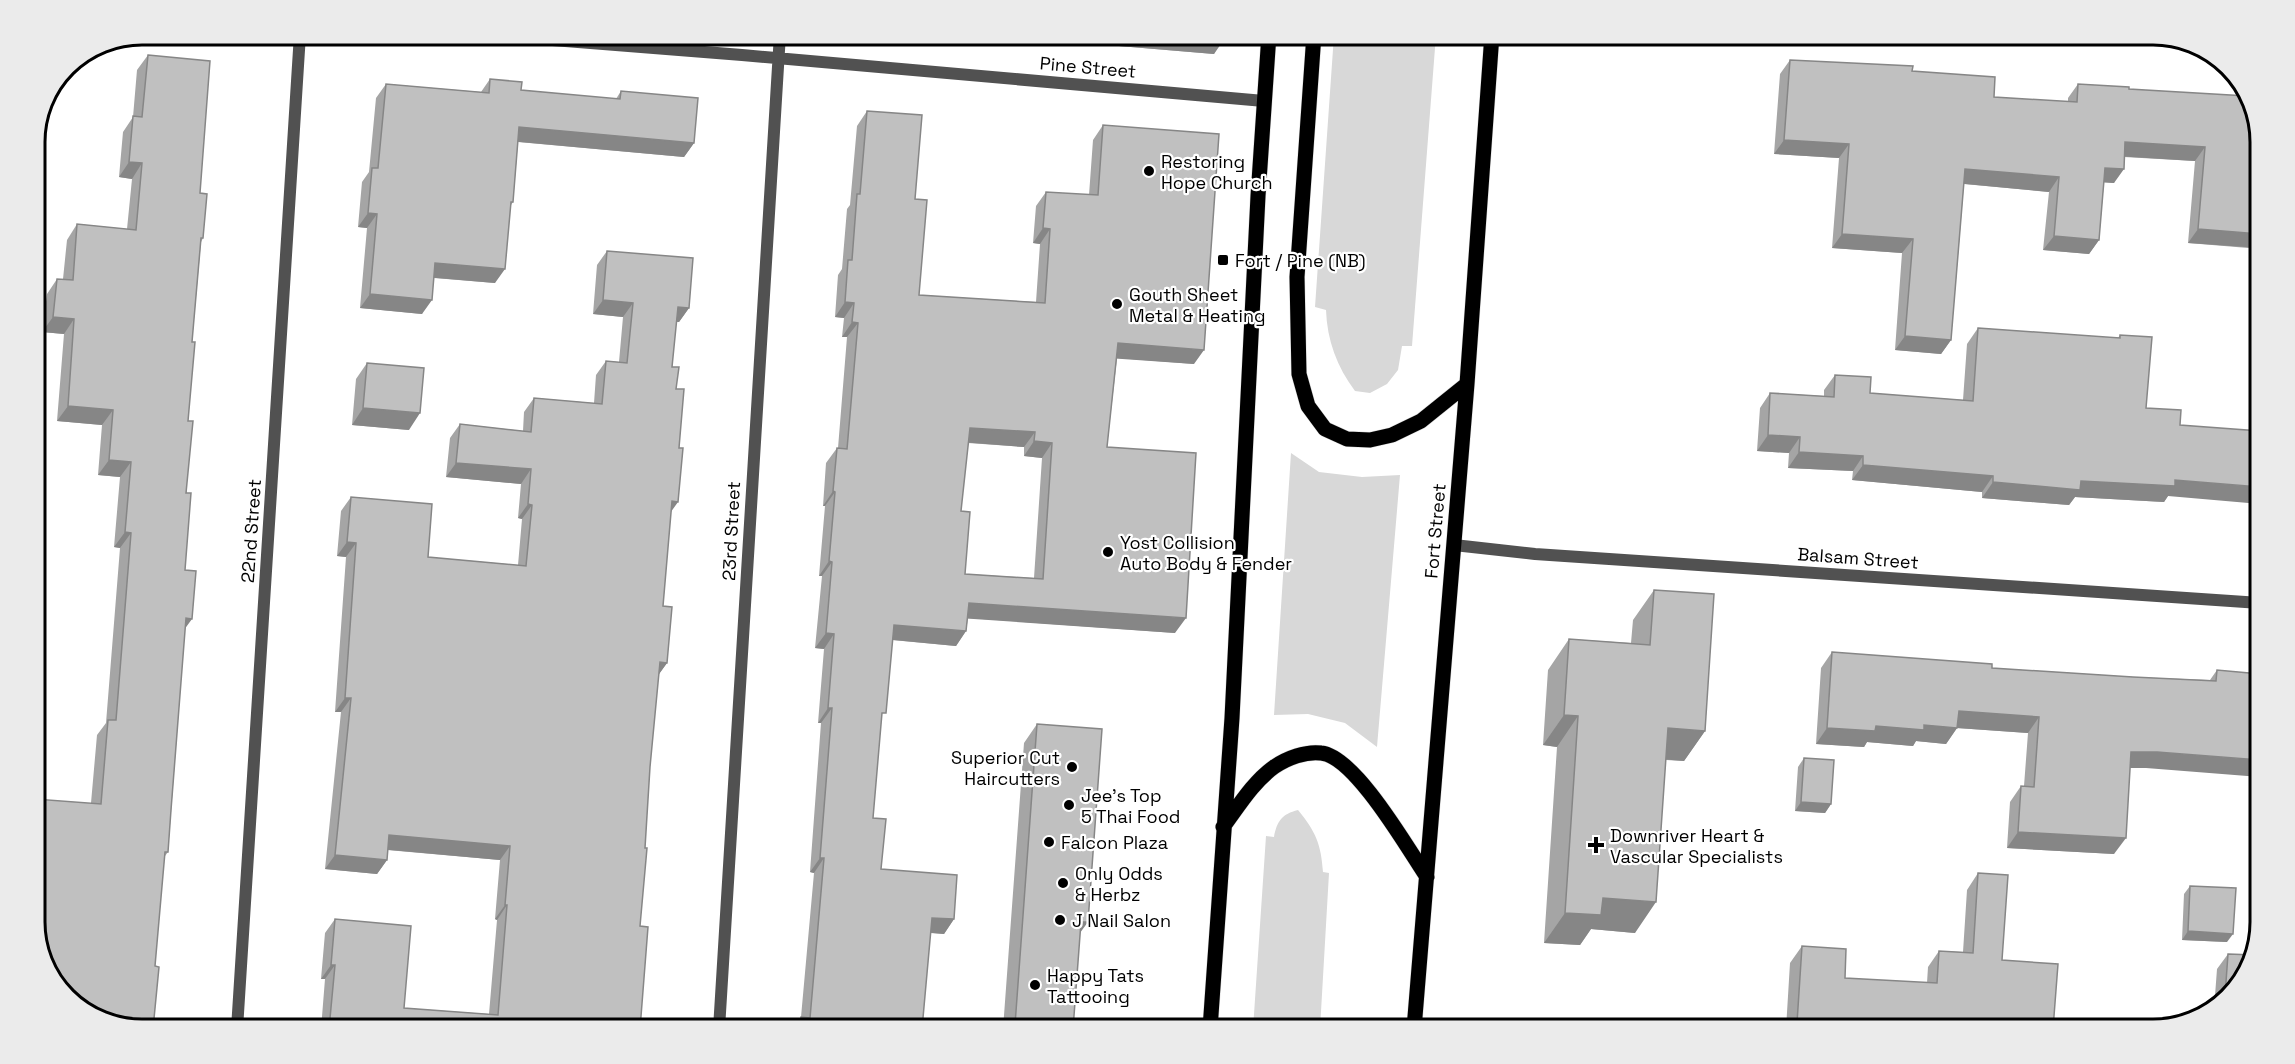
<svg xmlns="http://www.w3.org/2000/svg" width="2295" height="1064" viewBox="0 0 2295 1064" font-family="'Space Grotesk',sans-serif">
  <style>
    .green { fill: #d8d8d8 }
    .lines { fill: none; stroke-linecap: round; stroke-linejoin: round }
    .primary-casing { stroke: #dbdbdb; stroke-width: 16 }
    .street { stroke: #515151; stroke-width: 12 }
    .primary { stroke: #000; stroke-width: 15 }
    .wall { fill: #a5a5a5; fill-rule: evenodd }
    .shaded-wall { fill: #868686 }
    .building { fill: #c0c0c0; stroke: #868686; stroke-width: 1.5; fill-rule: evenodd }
    .poi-dot { fill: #000; stroke: #fff; stroke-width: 2 }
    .labels { text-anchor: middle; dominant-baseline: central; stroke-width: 4.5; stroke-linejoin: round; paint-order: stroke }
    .street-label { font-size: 18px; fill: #000; stroke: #fff }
    .poi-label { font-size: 18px; fill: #000; stroke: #fff; text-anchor: start }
    .rim { fill: none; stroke: #000; stroke-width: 3 }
  </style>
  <rect width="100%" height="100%" fill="#fff"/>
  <path class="green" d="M 1334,35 L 1436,35 L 1412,346 L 1402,346 L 1398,370 L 1387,384 L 1370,393 L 1355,391 C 1337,367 1327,340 1326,310 L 1315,307 Z
    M 1291,453 L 1319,472 L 1362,477 L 1400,475 L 1377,747 L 1345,723 L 1308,714 L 1274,715 Z
    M 1298,810 C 1316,832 1321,844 1323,872 L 1329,873 L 1320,1029 L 1253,1029 L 1266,836 L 1274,837 C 1277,821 1282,814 1298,810 Z"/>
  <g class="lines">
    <defs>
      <path id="primary" d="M 1314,34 L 1297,277 L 1299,374 L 1308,406 L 1325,429 L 1347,439 L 1370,440 L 1392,435 L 1421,421 L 1467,384
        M 1223,827 C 1238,807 1253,782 1274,767 C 1287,758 1306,751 1321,753 C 1355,756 1408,849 1427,877
        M 1210,1029 L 1232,718 L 1258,196 L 1269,34
        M 1414,1029 L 1467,384 L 1492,34"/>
    </defs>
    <use href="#primary" class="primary-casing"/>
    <path class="street" d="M 478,34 L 742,55 L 1264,101
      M 1454,545 L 1535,554 L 2260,603
      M 237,1029 L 300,34
      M 719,1029 L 780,34"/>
    <use href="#primary" class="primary"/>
  </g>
  <path class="wall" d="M 1108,34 L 1223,34 L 1214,54 L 1107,45 Z
    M 148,55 L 200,193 L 203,238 L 201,242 L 192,342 L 188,421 L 185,570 L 185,629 L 168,852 L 165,856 L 101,1021 L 57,987 L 91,803 L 97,735 L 106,723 L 120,548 L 114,547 L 120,477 L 98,475 L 102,425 L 57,421 L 64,334 L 42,332 L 47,294 L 57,279 L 63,279 L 67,240 L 77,224 L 127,229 L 132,179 L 119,177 L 123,132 L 133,117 L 137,70 Z
    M 1790,60 L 1912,71 L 1994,97 L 2068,102 L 2068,98 L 2078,84 L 2129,89 L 2260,136 L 2260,375 L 2250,374 L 2260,249 L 2188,243 L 2195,161 L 2124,157 L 2114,183 L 2104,182 L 2099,240 L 2089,254 L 2043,250 L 2049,192 L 1964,184 L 1951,340 L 1941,354 L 1895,350 L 1902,253 L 1832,248 L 1839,158 L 1774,154 L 1780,74 Z
    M 490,79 L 521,90 L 616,99 L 621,91 L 694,143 L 684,157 L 518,142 L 513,202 L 511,205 L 495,283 L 434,278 L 422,314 L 360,308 L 367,228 L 358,227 L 362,182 L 369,172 L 376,98 L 386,84 L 481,92 Z
    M 867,111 L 915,199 L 919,295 L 1036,302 L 1040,244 L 1033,243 L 1036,206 L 1046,192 L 1089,195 L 1093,140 L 1103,125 L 1194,364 L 1117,358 L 1107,447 L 1175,633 L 968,618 L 966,631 L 956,646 L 892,640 L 881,720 L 873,818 L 881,869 L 954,919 L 944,934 L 930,933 L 922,1029 L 792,1029 L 801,1017 L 814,873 L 810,872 L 821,723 L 818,723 L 824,649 L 815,648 L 822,576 L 819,576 L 825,506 L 823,506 L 826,463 L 837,448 L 838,448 L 847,337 L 842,337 L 844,318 L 835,317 L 838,275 L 842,269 L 847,209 L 850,205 L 857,126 ZM 968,443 L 1024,447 L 1024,456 L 1042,458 L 1034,578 L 965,574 L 961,511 Z
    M 607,251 L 689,308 L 679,322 L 676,322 L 672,367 L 676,389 L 671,512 L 663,606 L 667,663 L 658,675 L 650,767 L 640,926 L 640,1029 L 321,1029 L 325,979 L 321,979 L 325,933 L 335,919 L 404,1008 L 489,1014 L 497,920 L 495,919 L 500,860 L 387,850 L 387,860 L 377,874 L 325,869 L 341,712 L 335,712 L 346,557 L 337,556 L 341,511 L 351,497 L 428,557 L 518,565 L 522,519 L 518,518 L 521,484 L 446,477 L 450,438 L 460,424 L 523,431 L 524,412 L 534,398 L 594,403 L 596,375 L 606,361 L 619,362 L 623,317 L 593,314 L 597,265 Z
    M 1978,328 L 2118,338 L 2120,335 L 2146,408 L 2168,496 L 2164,502 L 2075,497 L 2069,505 L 1982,498 L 1982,492 L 1852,480 L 1853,471 L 1788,468 L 1789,453 L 1757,451 L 1760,408 L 1770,393 L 1824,396 L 1824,390 L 1835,375 L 1870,393 L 1963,400 L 1967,344 Z
    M 367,363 L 409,430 L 352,425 L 356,379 Z
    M 1654,590 L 1705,731 L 1684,761 L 1666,760 L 1635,933 L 1591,929 L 1580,945 L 1544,943 L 1557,747 L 1543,745 L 1548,670 L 1569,639 L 1631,643 L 1633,620 Z
    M 1832,652 L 1992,668 L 2133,677 L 2210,680 L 2217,670 L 2260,674 L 2146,768 L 2130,768 L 2114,854 L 2007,848 L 2010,802 L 2021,786 L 2024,786 L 2028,733 L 1957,728 L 1946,744 L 1916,741 L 1913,746 L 1867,742 L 1864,747 L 1816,744 L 1821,668 Z
    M 1037,724 L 1080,933 L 1072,1029 L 1003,1029 L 1024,743 Z
    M 1804,758 L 1831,804 L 1825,813 L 1795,811 L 1798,767 Z
    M 1978,873 L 2002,960 L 2053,1029 L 1786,1029 L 1790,963 L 1802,946 L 1845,978 L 1927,983 L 1928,967 L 1939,951 L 1963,952 L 1967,890 Z
    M 2190,886 L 2227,942 L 2182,940 L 2184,894 Z
    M 2228,954 L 2252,963 L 2214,1009 L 2217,969 Z"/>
  <path class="shaded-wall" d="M 1115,34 L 1133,34 L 1223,41 L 1214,54 L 1107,45 Z
    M 519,127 L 694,143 L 684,157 L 509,141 Z
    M 1784,140 L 1849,144 L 1839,158 L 1774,154 Z
    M 2125,142 L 2205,147 L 2195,161 L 2115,156 Z
    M 129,162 L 142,163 L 132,179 L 119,177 Z
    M 2105,168 L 2124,169 L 2114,183 L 2095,182 Z
    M 1965,169 L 2059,177 L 2049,192 L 1955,183 Z
    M 368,213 L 377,214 L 367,228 L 358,227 Z
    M 1043,228 L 1050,229 L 1040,244 L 1033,243 Z
    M 2198,229 L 2260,234 L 2260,248 L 2188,243 Z
    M 1842,234 L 1913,239 L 1902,253 L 1832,248 Z
    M 2054,236 L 2099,240 L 2089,254 L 2043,250 Z
    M 435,263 L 505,269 L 495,283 L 425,277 Z
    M 370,294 L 432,300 L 422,314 L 360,308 Z
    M 603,300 L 633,303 L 623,317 L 593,314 Z
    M 845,302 L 854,303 L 844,318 L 835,317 Z
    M 678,307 L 689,308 L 679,322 L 668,321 Z
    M 53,317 L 74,319 L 64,334 L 42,332 Z
    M 852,322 L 858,323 L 847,337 L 842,337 Z
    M 1905,336 L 1951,340 L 1941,354 L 1895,350 Z
    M 1118,343 L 1204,350 L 1194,364 L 1108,358 Z
    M 2260,360 L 2260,375 L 2250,374 Z
    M 68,406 L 113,410 L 102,425 L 57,421 Z
    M 363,408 L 420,413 L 409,430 L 352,425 Z
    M 970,428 L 1035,432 L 1024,447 L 960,442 Z
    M 1768,435 L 1800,437 L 1789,453 L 1757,451 Z
    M 1034,441 L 1052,443 L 1042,458 L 1024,456 Z
    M 1799,452 L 1863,456 L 1853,471 L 1788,468 Z
    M 109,460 L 131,462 L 120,477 L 98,475 Z
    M 456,463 L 531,469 L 521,484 L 446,477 Z
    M 1863,465 L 1993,476 L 1982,492 L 1852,480 Z
    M 35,476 L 40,477 L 35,484 Z
    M 2175,480 L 2260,487 L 2260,504 L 2168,496 L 2164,502 L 2075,497 L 2069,505 L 1982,498 L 1993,482 Z
    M 833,491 L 835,492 L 825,506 L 823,506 Z
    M 672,501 L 678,502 L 668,516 Z
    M 528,504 L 532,505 L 522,519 L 518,518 Z
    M 125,532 L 131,533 L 120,548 L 114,547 Z
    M 347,542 L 356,543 L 346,557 L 337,556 Z
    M 829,561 L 832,562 L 822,576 L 819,576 Z
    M 969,603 L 1186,618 L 1175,633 L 959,618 Z
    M 186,618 L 192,619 L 181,634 Z
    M 894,625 L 966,631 L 956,646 L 883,639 Z
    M 826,633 L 834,634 L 824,649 L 815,648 Z
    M 660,662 L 667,663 L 657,677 Z
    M 345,698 L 351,698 L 341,712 L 335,712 Z
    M 828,708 L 832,708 L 821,723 L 818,723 Z
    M 1959,711 L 2039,717 L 2028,733 L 1957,728 L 1946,744 L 1916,741 L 1913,746 L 1867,742 L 1864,747 L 1816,744 L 1827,728 L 1924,725 Z
    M 1564,715 L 1578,716 L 1557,747 L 1543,745 Z
    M 1668,728 L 1705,731 L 1684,761 L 1647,758 Z
    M 2131,752 L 2157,752 L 2260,760 L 2260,777 L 2146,768 L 2120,768 Z
    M 1801,802 L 1831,804 L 1825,813 L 1795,811 Z
    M 2018,832 L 2126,838 L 2114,854 L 2007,848 Z
    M 389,835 L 510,846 L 500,860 L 379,849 Z
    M 335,855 L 387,860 L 377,874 L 325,869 Z
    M 820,858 L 824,858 L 814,873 L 810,872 Z
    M 1603,898 L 1656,902 L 1635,933 L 1591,929 L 1580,945 L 1544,943 L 1565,913 Z
    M 505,905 L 507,905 L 497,920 L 495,919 Z
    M 932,918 L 954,919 L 944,934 L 922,932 Z
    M 1081,922 L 1088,922 L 1074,941 Z
    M 2188,931 L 2233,934 L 2227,942 L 2182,940 Z
    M 331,965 L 335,965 L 325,979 L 321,979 Z
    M 80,1005 L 92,1006 L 88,1012 Z
    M 1797,1023 L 1914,1029 L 1792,1029 Z
    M 1015,1025 L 1073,1029 L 1012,1029 Z"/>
  <path class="building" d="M 1133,34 L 1223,34 L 1223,41 Z
    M 148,55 L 210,61 L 200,193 L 207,194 L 203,238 L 201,238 L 192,342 L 195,342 L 188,421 L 193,421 L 186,493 L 191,493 L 185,570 L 196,571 L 192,619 L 186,618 L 171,810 L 168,852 L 165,852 L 155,966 L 159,967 L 153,1029 L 142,1029 L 101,1021 L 92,1014 L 92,1006 L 80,1005 L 57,987 L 35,929 L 35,799 L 101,804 L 108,720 L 116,720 L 131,533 L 125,532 L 131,462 L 109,460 L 113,410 L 68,406 L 74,319 L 53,317 L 57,279 L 73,280 L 77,224 L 136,230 L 142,163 L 129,162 L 133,116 L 142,117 Z
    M 1790,60 L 1913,66 L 1912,71 L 1995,77 L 1994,97 L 2077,102 L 2078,84 L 2129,87 L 2129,89 L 2247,96 L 2260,136 L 2260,234 L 2198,229 L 2205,147 L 2125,142 L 2124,169 L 2105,168 L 2099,240 L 2054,236 L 2059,177 L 1965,169 L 1951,340 L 1905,336 L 1913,239 L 1842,234 L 1849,144 L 1784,140 Z
    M 490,79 L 522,82 L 521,90 L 620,99 L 621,91 L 698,98 L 694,143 L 519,127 L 513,202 L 511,202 L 505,269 L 435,263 L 432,300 L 370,294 L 377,214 L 368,213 L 372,168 L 378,168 L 386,84 L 489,93 Z
    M 867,111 L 922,115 L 915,199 L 927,200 L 919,295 L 1045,303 L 1050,229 L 1043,228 L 1046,192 L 1098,195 L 1103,125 L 1219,134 L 1204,350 L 1118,343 L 1107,447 L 1196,453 L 1186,618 L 969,603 L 966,631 L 894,625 L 886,713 L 882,713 L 873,818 L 886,819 L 881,869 L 957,875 L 954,919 L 932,918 L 922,1029 L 800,1029 L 801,1017 L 810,1018 L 824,858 L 820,858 L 832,708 L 828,708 L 834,634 L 826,633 L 832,562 L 829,561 L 835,492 L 833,491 L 837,448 L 847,449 L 858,323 L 852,322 L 854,303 L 845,302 L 848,260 L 852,260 L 857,194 L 860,194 ZM 970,428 L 1035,432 L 1034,441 L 1052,443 L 1043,579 L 965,574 L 970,512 L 961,511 Z
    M 607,251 L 693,258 L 689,308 L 678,307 L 672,367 L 679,367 L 676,389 L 684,389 L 679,448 L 683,448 L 678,502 L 672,501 L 663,606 L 672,607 L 667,663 L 660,662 L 650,767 L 645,848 L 647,848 L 640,926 L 648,927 L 640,1029 L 329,1029 L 335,965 L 331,965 L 335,919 L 411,926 L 404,1008 L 498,1015 L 507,905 L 505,905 L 510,846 L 389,835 L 387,860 L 335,855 L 351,698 L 345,698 L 356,543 L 347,542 L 351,497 L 432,504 L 428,557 L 526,566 L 532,505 L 528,504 L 531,469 L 456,463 L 460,424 L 531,432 L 534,398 L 602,404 L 606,361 L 627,363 L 633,303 L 603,300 Z
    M 1978,328 L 2120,338 L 2120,335 L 2152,337 L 2146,408 L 2181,410 L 2180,425 L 2260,431 L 2260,487 L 2175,480 L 2175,486 L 2081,481 L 2080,490 L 1993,482 L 1993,476 L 1863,465 L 1863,456 L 1799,452 L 1800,437 L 1768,435 L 1770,393 L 1834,397 L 1835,375 L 1871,377 L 1870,393 L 1973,401 Z
    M 367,363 L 424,368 L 420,413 L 363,408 Z
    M 35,440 L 44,441 L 40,477 L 35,476 Z
    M 1654,590 L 1714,594 L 1705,731 L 1668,728 L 1656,902 L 1603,898 L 1601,915 L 1565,913 L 1578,716 L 1564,715 L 1569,639 L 1650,645 Z
    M 1832,652 L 1992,664 L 1992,668 L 2133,677 L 2216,681 L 2217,670 L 2260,674 L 2260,760 L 2157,752 L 2131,752 L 2126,838 L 2018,832 L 2021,786 L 2034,787 L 2039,717 L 1959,711 L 1957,728 L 1924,725 L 1924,730 L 1876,726 L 1875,731 L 1827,728 Z
    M 1037,724 L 1102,729 L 1088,922 L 1081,922 L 1073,1029 L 1015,1025 Z
    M 1804,758 L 1834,760 L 1831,804 L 1801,802 Z
    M 1978,873 L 2008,875 L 2002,960 L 2058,964 L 2053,1029 L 1914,1029 L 1797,1023 L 1802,946 L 1846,949 L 1845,978 L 1937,983 L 1939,951 L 1973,953 Z
    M 2190,886 L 2236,888 L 2233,934 L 2188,931 Z
    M 2228,954 L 2254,955 L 2252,963 L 2225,996 Z"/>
  <g class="poi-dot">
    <circle cx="1149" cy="171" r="6"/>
    <rect x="1217" y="254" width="12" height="12" rx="3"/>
    <circle cx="1117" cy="304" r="6"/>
    <circle cx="1108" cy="552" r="6"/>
    <circle cx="1072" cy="767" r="6"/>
    <circle cx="1069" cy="805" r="6"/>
    <circle cx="1049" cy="842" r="6"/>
    <path d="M1593 836h6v6h6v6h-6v6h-6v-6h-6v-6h6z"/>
    <circle cx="1063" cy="883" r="6"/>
    <circle cx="1060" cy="920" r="6"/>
    <circle cx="1035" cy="985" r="6"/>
  </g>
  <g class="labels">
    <g class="street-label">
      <text transform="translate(1088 67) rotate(5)">Pine Street</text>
      <text transform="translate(251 531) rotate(-86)">22nd Street</text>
      <text transform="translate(731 531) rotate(-87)">23rd Street</text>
      <text transform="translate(1435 531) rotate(-85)">Fort Street</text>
      <text transform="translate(1858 558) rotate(4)">Balsam Street</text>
    </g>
    <g class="poi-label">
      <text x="1161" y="161">Restoring<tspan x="1161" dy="21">Hope Church</tspan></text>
      <text x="1235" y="260">Fort / Pine (NB)</text>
      <text x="1129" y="294">Gouth Sheet<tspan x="1129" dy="21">Metal &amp; Heating</tspan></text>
      <text x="1120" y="542">Yost Collision<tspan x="1120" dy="21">Auto Body &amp; Fender</tspan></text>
      <text x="1060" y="757" text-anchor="end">Superior Cut<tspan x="1060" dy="21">Haircutters</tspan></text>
      <text x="1081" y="795">Jee's Top<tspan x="1081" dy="21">5 Thai Food</tspan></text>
      <text x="1610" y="835">Downriver Heart &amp;<tspan x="1610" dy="21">Vascular Specialists</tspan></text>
      <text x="1061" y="842">Falcon Plaza</text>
      <text x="1075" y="873">Only Odds<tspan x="1075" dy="21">&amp; Herbz</tspan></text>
      <text x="1072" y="920">J Nail Salon</text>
      <text x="1047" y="975">Happy Tats<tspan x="1047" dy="21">Tattooing</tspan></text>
    </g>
  </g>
  <path d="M0 0H2295V1064H0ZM142 45H2153A97 97 0 0 1 2250 142V922A97 97 0 0 1 2153 1019H142A97 97 0 0 1 45 922V142A97 97 0 0 1 142 45Z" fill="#ebebeb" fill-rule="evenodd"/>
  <path class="rim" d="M142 45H2153A97 97 0 0 1 2250 142V922A97 97 0 0 1 2153 1019H142A97 97 0 0 1 45 922V142A97 97 0 0 1 142 45Z"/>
</svg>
